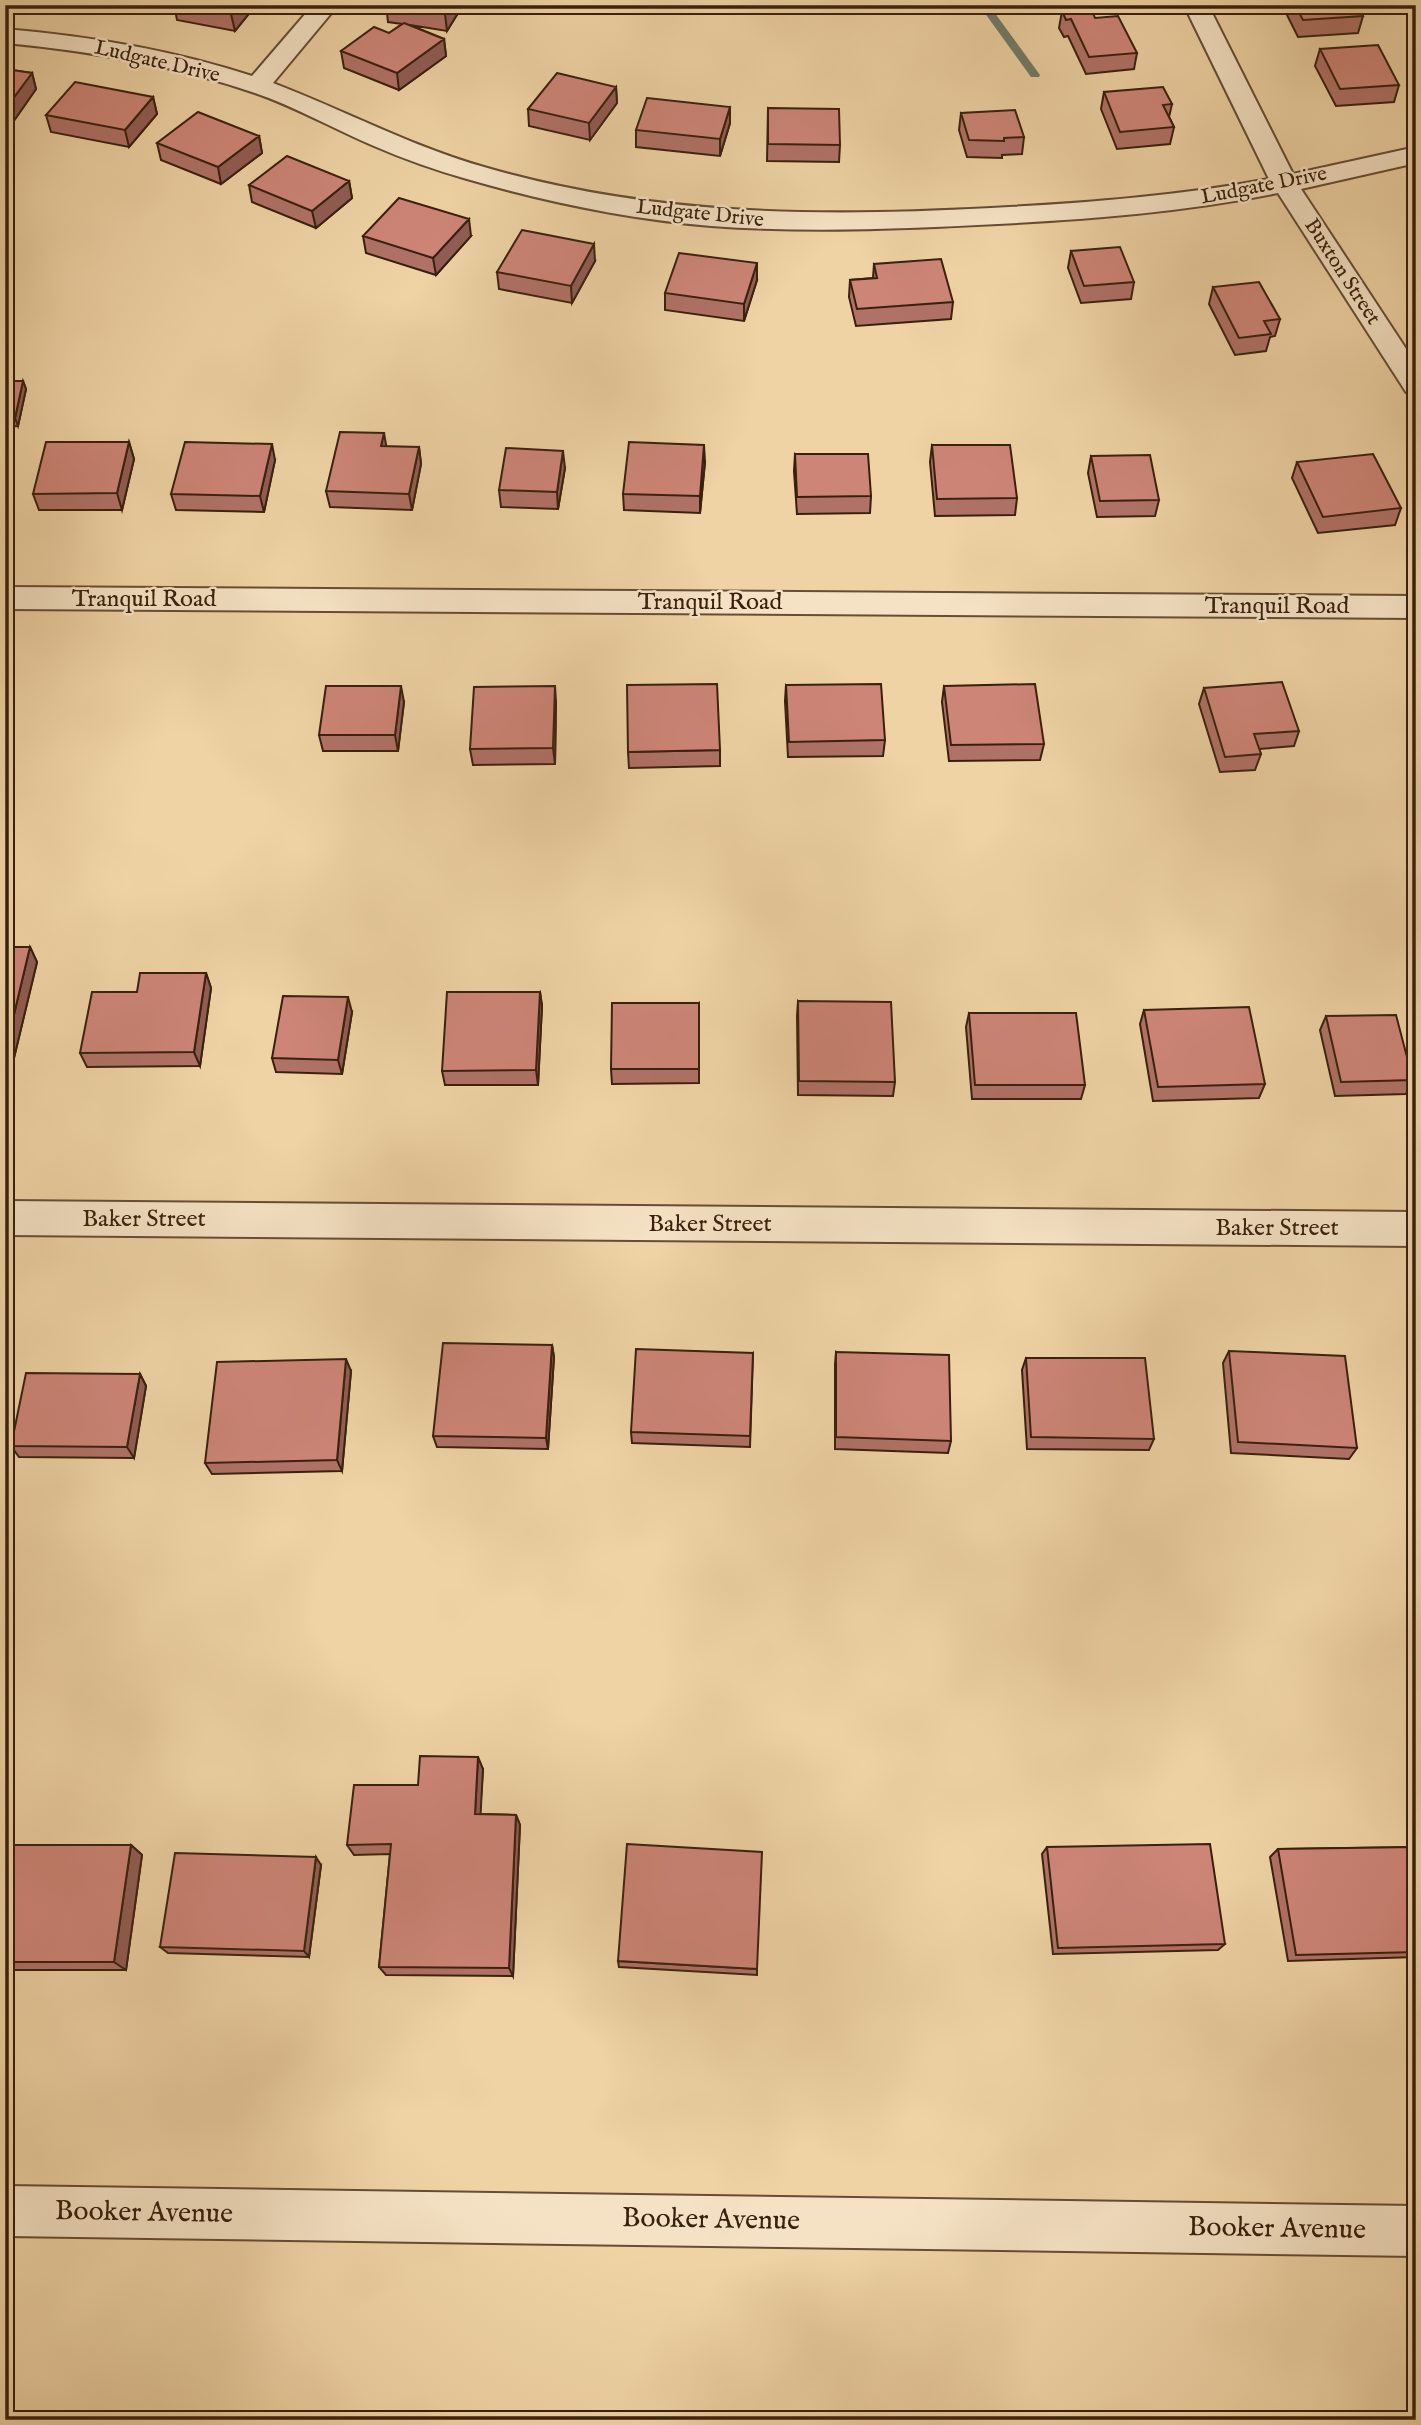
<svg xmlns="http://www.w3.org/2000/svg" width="1421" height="2425" viewBox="0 0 1421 2425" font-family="'IM FELL English',serif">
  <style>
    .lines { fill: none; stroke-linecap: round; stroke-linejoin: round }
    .stream { fill: #737b6b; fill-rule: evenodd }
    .minor-casing { stroke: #664d33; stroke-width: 4 }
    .minor { fill: #f5e2c4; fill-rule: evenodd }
    .wall { fill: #b07267; stroke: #39200d; stroke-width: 2 }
    .shaded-wall { fill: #905d54; stroke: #39200d; stroke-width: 2 }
    .building { fill: #cd8578; stroke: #39200d; stroke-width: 2 }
    .labels { text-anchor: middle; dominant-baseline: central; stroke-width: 5; stroke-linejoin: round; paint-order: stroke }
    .far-street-label { font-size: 21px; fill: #39200d; stroke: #f5e2c4 }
    .street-label { font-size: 24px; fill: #39200d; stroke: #f5e2c4 }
    .near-street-label { font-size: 28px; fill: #39200d; stroke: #f5e2c4 }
  </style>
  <rect width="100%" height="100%" fill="#efd3a5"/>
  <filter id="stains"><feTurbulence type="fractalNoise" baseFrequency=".00286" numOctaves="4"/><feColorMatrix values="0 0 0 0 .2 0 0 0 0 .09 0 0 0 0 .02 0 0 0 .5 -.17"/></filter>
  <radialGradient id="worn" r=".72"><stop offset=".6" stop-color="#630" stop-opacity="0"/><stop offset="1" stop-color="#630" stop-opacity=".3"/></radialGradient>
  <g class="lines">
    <path class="stream" d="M 979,5 L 989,5 L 1040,75 L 1039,77 L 1031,77 Z"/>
    <defs>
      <path id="minor" d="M 313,5 L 338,5 L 273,83 C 344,110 410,146 484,167 C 653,216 817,217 991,208 C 1085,203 1177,196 1269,179 L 1184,5 L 1208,5 L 1293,174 L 1416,147 L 1416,163 L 1301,189 L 1416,364 L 1416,395 L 1406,392 L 1278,193 C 1185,212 1092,219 998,224 C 902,229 807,233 711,226 C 628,219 546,202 467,179 C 435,170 404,159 374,146 C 334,129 296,107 255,93 C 174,65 90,51 5,43 L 5,29 C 89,36 172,50 252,76 Z
        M 5,587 L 1416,596 L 1416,618 L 5,609 Z
        M 5,1201 L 1416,1212 L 1416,1246 L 5,1235 Z
        M 5,2186 L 1416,2206 L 1416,2256 L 5,2236 Z"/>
    </defs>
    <use href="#minor" class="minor-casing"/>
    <use href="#minor" class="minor"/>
  </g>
  <path class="wall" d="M 95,5 L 139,5 L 134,11 Z
    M 174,5 L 256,5 L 235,31 L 177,20 Z
    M 386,5 L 463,5 L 447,31 L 410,25 L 444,39 L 446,56 L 399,90 L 344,68 L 341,51 L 389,33 L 402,24 L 388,22 Z
    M 1282,5 L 1357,5 L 1363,16 L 1358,33 L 1298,37 Z
    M 1062,11 L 1087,14 L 1095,18 L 1137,53 L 1134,69 L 1086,74 L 1068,36 L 1064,37 L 1059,28 Z
    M 1320,49 L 1399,85 L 1394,102 L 1336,106 L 1315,66 Z
    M 5,69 L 32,73 L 36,89 L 11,125 L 5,124 Z
    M 616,87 L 617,103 L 590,140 L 529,126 L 528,109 Z
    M 1104,92 L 1172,104 L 1169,117 L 1174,127 L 1170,144 L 1117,149 L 1101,109 Z
    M 153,97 L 157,114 L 129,147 L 51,132 L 46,115 Z
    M 730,107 L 730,123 L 720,156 L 636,147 L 636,130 Z
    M 768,108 L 840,145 L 839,162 L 767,161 Z
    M 961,113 L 1024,137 L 1022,154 L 1002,155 L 1002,158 L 967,157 L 959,130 Z
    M 259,136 L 262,153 L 221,184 L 161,160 L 157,143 Z
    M 349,181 L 352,198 L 316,228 L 252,202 L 249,185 Z
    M 363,236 L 471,236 L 436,275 L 366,253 Z
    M 1071,251 L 1134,282 L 1131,299 L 1081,303 L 1068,268 Z
    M 595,261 L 572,303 L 499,289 L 497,272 Z
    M 874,264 L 953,302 L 951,319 L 856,326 L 849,297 L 850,280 L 873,278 Z
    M 757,280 L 744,321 L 665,310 L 665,293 Z
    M 1213,287 L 1280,319 L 1275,336 L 1270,337 L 1266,351 L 1235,355 L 1209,304 Z
    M 5,381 L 23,381 L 26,389 L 18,426 L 5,427 Z
    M 129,442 L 134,459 L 122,510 L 39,510 L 33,494 Z
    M 932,445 L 1017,498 L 1015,515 L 935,516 L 930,462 Z
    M 419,447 L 421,464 L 412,510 L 330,507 L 326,491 Z
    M 795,454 L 871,496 L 870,513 L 797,514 L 794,471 Z
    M 1091,456 L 1159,500 L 1155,516 L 1097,517 L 1088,473 Z
    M 275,460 L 264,512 L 176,510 L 171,494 Z
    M 705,462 L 700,513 L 624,510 L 623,494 Z
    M 1297,462 L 1401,508 L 1395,525 L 1318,533 L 1292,478 Z
    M 565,468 L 558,509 L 501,507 L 499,490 Z
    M 786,685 L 885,740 L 883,756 L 788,757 L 785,701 Z
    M 944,686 L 1044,744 L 1040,760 L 949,761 L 942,702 Z
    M 1204,688 L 1299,731 L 1294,746 L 1259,749 L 1261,754 L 1255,770 L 1220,772 L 1199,704 Z
    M 404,702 L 398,751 L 323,751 L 319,735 Z
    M 556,702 L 555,764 L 473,765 L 470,749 Z
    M 720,750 L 720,766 L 629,768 L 628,752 Z
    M 5,947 L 30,947 L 37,962 L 13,1062 L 5,1062 Z
    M 206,973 L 211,988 L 200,1066 L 87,1067 L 80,1053 L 137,992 Z
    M 540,992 L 542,1006 L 538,1085 L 445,1085 L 442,1071 Z
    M 798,1001 L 895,1082 L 893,1096 L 798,1095 L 797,1016 Z
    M 699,1003 L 699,1083 L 612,1084 L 611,1069 Z
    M 1144,1010 L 1265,1084 L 1259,1098 L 1153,1101 L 1140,1024 Z
    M 352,1012 L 342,1074 L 276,1072 L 272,1058 Z
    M 969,1013 L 1085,1085 L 1081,1099 L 972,1099 L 966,1027 Z
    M 1326,1016 L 1413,1080 L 1406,1094 L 1335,1096 L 1320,1030 Z
    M 552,1345 L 554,1357 L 548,1449 L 437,1447 L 433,1436 Z
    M 1229,1351 L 1357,1448 L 1349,1459 L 1231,1453 L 1223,1363 Z
    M 836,1352 L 951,1441 L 948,1453 L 835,1449 L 835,1364 Z
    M 753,1353 L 750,1447 L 632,1443 L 631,1432 Z
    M 1026,1358 L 1154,1439 L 1149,1450 L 1027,1449 L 1022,1370 Z
    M 351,1371 L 342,1471 L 212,1474 L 205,1463 Z
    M 140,1374 L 146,1386 L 134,1458 L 19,1457 L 11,1446 Z
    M 483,1769 L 480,1814 L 516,1815 L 520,1825 L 513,1976 L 386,1975 L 379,1967 L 390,1854 L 354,1855 L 347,1845 L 418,1785 Z
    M 5,1845 L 131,1845 L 142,1855 L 126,1970 L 5,1970 Z
    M 1047,1847 L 1225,1944 L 1218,1950 L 1053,1954 L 1042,1854 Z
    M 1416,1847 L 1416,1957 L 1288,1961 L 1270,1857 L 1278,1849 Z
    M 321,1865 L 309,1957 L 168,1953 L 160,1947 Z
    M 618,1961 L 757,1969 L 757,1975 L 619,1967 Z"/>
  <path class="shaded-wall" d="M 133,5 L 139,5 L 134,11 Z
    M 239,5 L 256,5 L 235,31 L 231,14 Z
    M 450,5 L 463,5 L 447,31 L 445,14 Z
    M 444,39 L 446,56 L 399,90 L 397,73 Z
    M 32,73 L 36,89 L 11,125 L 6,108 Z
    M 616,87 L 617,103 L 590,140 L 589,123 Z
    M 153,97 L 157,114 L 129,147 L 125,130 Z
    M 730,107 L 730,123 L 720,156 L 720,139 Z
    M 259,136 L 262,153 L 221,184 L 218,167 Z
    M 349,181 L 352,198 L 316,228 L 312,211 Z
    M 469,219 L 471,236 L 436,275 L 433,258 Z
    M 594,244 L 595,261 L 572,303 L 571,286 Z
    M 757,263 L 757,280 L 744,321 L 744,304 Z
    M 23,381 L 26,389 L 18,426 L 15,418 Z
    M 384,433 L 387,450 L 381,446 Z
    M 129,442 L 134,459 L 122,510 L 117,493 Z
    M 272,444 L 275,460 L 264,512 L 260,496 Z
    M 704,445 L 705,462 L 700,513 L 700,496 Z
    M 419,447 L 421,464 L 412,510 L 409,494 Z
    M 563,451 L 565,468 L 558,509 L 557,492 Z
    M 401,686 L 404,702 L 398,751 L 395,735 Z
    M 555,686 L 556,702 L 555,764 L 553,748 Z
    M 30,947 L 37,962 L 13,1062 L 6,1048 Z
    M 206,973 L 211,988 L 200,1066 L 194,1052 Z
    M 540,992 L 542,1006 L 538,1085 L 536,1070 Z
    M 348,997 L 352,1012 L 342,1074 L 338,1060 Z
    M 552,1345 L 554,1357 L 548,1449 L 546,1438 Z
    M 346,1359 L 351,1371 L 342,1471 L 337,1460 Z
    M 140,1374 L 146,1386 L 134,1458 L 127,1447 Z
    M 478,1757 L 483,1769 L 480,1825 L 475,1814 Z
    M 516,1815 L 520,1825 L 513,1976 L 509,1968 Z
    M 131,1845 L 142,1855 L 126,1970 L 114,1962 Z
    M 316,1857 L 321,1865 L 309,1957 L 304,1951 Z"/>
  <path class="building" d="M 183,5 L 239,5 L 231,14 Z
    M 386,5 L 450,5 L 445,14 Z
    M 1295,5 L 1357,5 L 1363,16 L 1303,20 Z
    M 1085,9 L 1087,14 L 1093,13 L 1095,18 L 1118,16 L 1137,53 L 1089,57 L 1071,19 L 1066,20 L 1062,11 Z
    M 404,23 L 444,39 L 397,73 L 341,51 L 374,27 L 389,33 Z
    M 1378,45 L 1399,85 L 1340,89 L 1320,49 Z
    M 5,69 L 32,73 L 6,108 L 5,108 Z
    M 557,73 L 616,87 L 589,123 L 528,109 Z
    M 75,82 L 153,97 L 125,130 L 46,115 Z
    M 1163,87 L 1172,104 L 1163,105 L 1174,127 L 1120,132 L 1104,92 Z
    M 647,98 L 730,107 L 720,139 L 636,130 Z
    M 768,108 L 839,109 L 840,145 L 768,144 Z
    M 1015,110 L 1024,137 L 1004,138 L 1004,141 L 969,140 L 961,113 Z
    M 198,112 L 259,136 L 218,167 L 157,143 Z
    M 287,156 L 349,181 L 312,211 L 249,185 Z
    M 399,198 L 469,219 L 433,258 L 363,236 Z
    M 522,230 L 594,244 L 571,286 L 497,272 Z
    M 1120,247 L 1134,282 L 1084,286 L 1071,251 Z
    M 679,253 L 757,263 L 744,304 L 665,293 Z
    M 941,259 L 953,302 L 857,309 L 850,280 L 877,278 L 874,264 Z
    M 1259,282 L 1280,319 L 1264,321 L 1271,334 L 1239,338 L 1213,287 Z
    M 5,381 L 23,381 L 15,418 L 5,418 Z
    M 340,432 L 384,433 L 381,446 L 419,447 L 409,494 L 326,491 Z
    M 46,442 L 129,442 L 117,493 L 33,494 Z
    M 185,442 L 272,444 L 260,496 L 171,494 Z
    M 629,442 L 704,445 L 700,496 L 623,494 Z
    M 932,445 L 1010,445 L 1017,498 L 937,499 Z
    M 506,448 L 563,451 L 557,492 L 499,490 Z
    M 795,454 L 868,454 L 871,496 L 797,497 Z
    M 1373,454 L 1401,508 L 1323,517 L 1297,462 Z
    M 1150,455 L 1159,500 L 1100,501 L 1091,456 Z
    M 1282,682 L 1299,731 L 1254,734 L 1261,754 L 1225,757 L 1204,688 Z
    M 717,684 L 720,750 L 628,752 L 627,685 Z
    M 881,684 L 885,740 L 789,742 L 786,685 Z
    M 1035,684 L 1044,744 L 951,745 L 944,686 Z
    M 326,686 L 401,686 L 395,735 L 319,735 Z
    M 555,686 L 553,748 L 470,749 L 474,687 Z
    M 5,947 L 30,947 L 6,1048 L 5,1048 Z
    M 140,973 L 206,973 L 194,1052 L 80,1053 L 92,992 L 137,992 Z
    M 447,992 L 540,992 L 536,1070 L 442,1071 Z
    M 283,996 L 348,997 L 338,1060 L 272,1058 Z
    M 798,1001 L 891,1002 L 895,1082 L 799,1081 Z
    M 612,1003 L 699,1003 L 699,1069 L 611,1069 Z
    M 1249,1007 L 1265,1084 L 1158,1087 L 1144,1010 Z
    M 969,1013 L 1076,1013 L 1085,1085 L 975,1085 Z
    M 1396,1015 L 1413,1080 L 1341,1082 L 1326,1016 Z
    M 443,1343 L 552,1345 L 546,1438 L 433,1436 Z
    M 636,1349 L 753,1353 L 750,1436 L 631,1432 Z
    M 1229,1351 L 1345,1356 L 1357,1448 L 1238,1442 Z
    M 836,1352 L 949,1355 L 951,1441 L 836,1437 Z
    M 1026,1358 L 1145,1358 L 1154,1439 L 1031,1437 Z
    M 346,1359 L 337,1460 L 205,1463 L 217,1362 Z
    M 26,1373 L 140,1374 L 127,1447 L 11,1446 Z
    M 420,1756 L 478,1757 L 475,1814 L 516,1815 L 509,1968 L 379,1967 L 391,1844 L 347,1845 L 354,1785 L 418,1785 Z
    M 627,1844 L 762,1852 L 757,1969 L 618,1961 Z
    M 1210,1844 L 1225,1944 L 1058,1948 L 1047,1847 Z
    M 5,1845 L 131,1845 L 114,1962 L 5,1962 Z
    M 1416,1847 L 1416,1952 L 1296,1955 L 1278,1849 Z
    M 175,1853 L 316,1857 L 304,1951 L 160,1947 Z"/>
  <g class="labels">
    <g class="far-street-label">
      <text transform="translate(157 62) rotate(13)">Ludgate Drive</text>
      <text transform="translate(1264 186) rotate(-11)">Ludgate Drive</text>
      <text transform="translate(700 214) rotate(6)">Ludgate Drive</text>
      <text transform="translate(1342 272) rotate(57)">Buxton Street</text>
    </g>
    <g class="street-label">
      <text x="144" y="599">Tranquil Road</text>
      <text x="710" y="602">Tranquil Road</text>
      <text x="1277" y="606">Tranquil Road</text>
      <text x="144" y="1219">Baker Street</text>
      <text x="710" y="1224">Baker Street</text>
      <text x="1277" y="1228">Baker Street</text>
    </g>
    <g class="near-street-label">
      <text transform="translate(144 2213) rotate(1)">Booker Avenue</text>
      <text transform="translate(711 2220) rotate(1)">Booker Avenue</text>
      <text transform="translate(1277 2229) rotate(1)">Booker Avenue</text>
    </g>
  </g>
  <rect width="1421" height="2425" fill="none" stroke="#efd3a5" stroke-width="28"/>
  <rect x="7" y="7" width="1407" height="2411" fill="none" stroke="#39200d" stroke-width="3.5"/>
  <rect x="14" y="14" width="1393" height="2397" fill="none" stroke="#39200d" stroke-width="2"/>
  <rect width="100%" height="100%" filter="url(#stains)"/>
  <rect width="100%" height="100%" fill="url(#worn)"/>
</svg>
